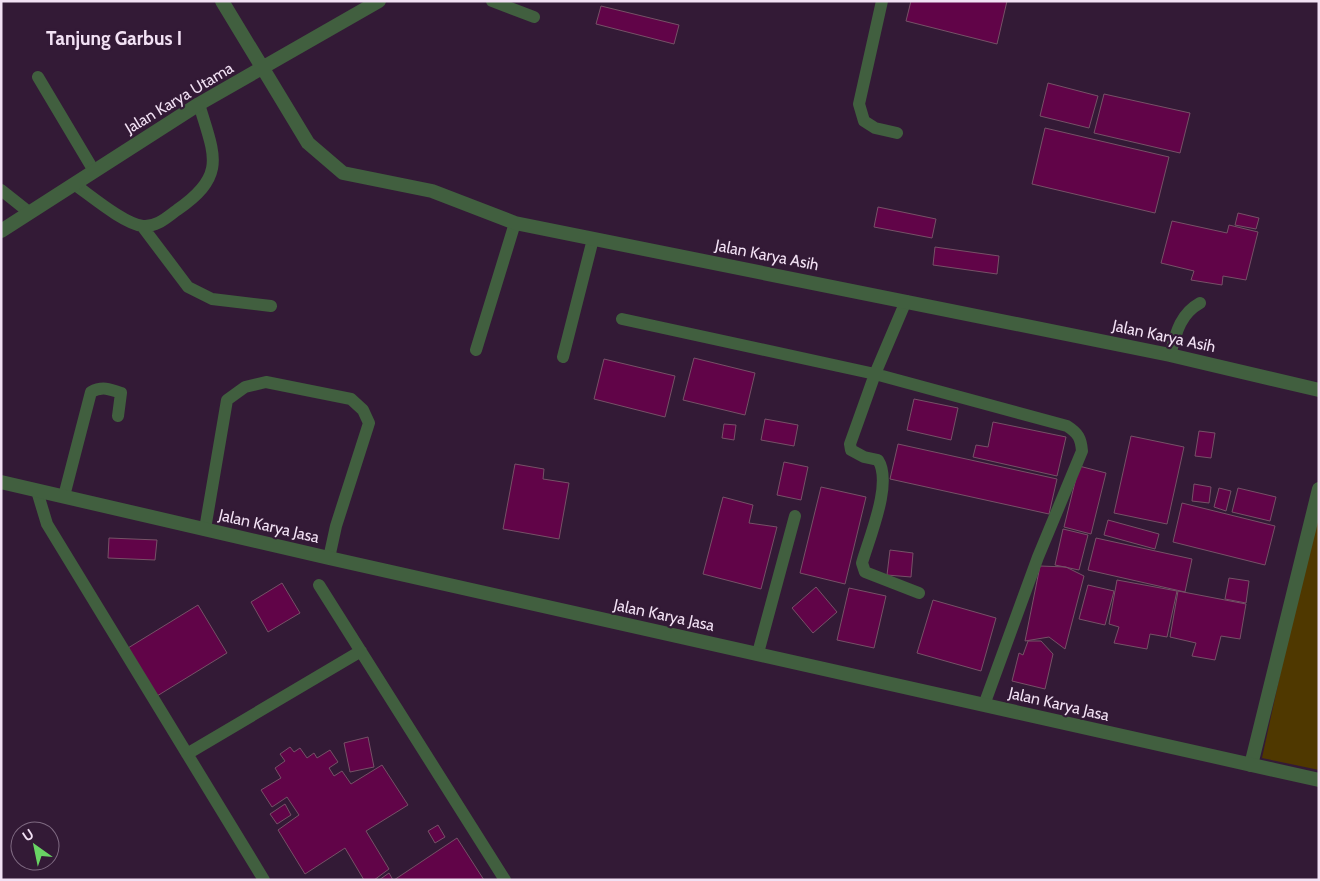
<svg xmlns="http://www.w3.org/2000/svg" width="1320" height="881" viewBox="0 0 1320 881" font-family="Cabin,sans-serif">
  <style>
    .green { fill: #4f3800 }
    .building { fill: #610448; stroke: #765167 }
    .lines { fill: none; stroke-linecap: round; stroke-linejoin: round }
    .service { stroke: #415f3f; stroke-width: 12 }
    .minor { stroke: #415f3f; stroke-width: 14 }
    .tertiary { stroke: #415f3f; stroke-width: 14 }
    .labels { text-anchor: middle; dominant-baseline: central; stroke-width: 4.5; stroke-linejoin: round; paint-order: stroke }
    .street-label { font-size: 16px; fill: #f2e1f4; stroke: #331a36 }
    .quarter-label { font-size: 19px; font-weight: bold; fill: #f2e1f4; stroke: #331a36 }
  </style>
  <rect width="100%" height="100%" fill="#331a36"/>
  <path class="green" d="M 1319,495 L 1319,770 L 1262,758 Z"/>
  <path class="building" d="M 911,1 L 1007,1 L 997,44 L 906,21 Z
    M 601,6 L 679,25 L 674,44 L 596,24 Z
    M 1048,83 L 1098,96 L 1089,128 L 1040,116 Z
    M 1104,94 L 1190,113 L 1180,153 L 1094,133 Z
    M 1045,128 L 1169,157 L 1155,213 L 1032,184 Z
    M 878,207 L 936,219 L 932,238 L 874,227 Z
    M 1238,213 L 1259,218 L 1256,229 L 1235,225 Z
    M 1172,221 L 1227,233 L 1229,225 L 1258,232 L 1246,280 L 1223,276 L 1222,285 L 1191,280 L 1194,271 L 1161,263 Z
    M 935,247 L 999,256 L 997,274 L 933,265 Z
    M 694,358 L 755,373 L 745,415 L 683,400 Z
    M 604,359 L 675,376 L 665,417 L 594,399 Z
    M 914,399 L 958,408 L 951,440 L 907,430 Z
    M 765,419 L 798,425 L 794,446 L 761,440 Z
    M 993,422 L 1066,437 L 1057,476 L 973,457 L 976,445 L 988,447 Z
    M 724,424 L 736,425 L 734,440 L 722,438 Z
    M 1199,431 L 1215,433 L 1211,458 L 1195,456 Z
    M 1131,436 L 1184,447 L 1167,524 L 1114,513 Z
    M 898,444 L 1057,479 L 1049,514 L 890,479 Z
    M 784,462 L 808,467 L 801,500 L 777,495 Z
    M 515,464 L 544,469 L 543,479 L 569,483 L 559,539 L 503,529 Z
    M 1079,466 L 1106,473 L 1091,534 L 1064,527 Z
    M 1194,484 L 1211,487 L 1209,503 L 1192,501 Z
    M 821,487 L 866,497 L 845,584 L 800,573 Z
    M 1219,488 L 1231,491 L 1226,511 L 1214,507 Z
    M 1238,488 L 1276,497 L 1270,521 L 1232,512 Z
    M 723,497 L 753,505 L 749,523 L 777,527 L 761,589 L 703,574 Z
    M 1182,503 L 1275,526 L 1265,565 L 1173,542 Z
    M 1108,520 L 1159,534 L 1155,549 L 1104,535 Z
    M 1063,529 L 1088,535 L 1079,570 L 1055,565 Z
    M 109,538 L 157,540 L 155,560 L 108,558 Z
    M 1096,538 L 1192,559 L 1185,592 L 1088,570 Z
    M 890,550 L 913,553 L 911,577 L 887,575 Z
    M 1040,566 L 1066,567 L 1084,576 L 1065,649 L 1049,637 L 1025,641 Z
    M 1229,578 L 1249,581 L 1246,603 L 1225,599 Z
    M 1117,580 L 1177,591 L 1167,637 L 1150,634 L 1147,649 L 1114,643 L 1119,627 L 1109,624 Z
    M 282,583 L 300,613 L 268,632 L 251,602 Z
    M 1088,585 L 1114,591 L 1105,625 L 1079,619 Z
    M 816,587 L 837,612 L 813,633 L 792,608 Z
    M 849,588 L 886,596 L 874,648 L 837,640 Z
    M 1178,591 L 1246,604 L 1240,639 L 1221,636 L 1215,660 L 1192,656 L 1196,643 L 1170,637 Z
    M 933,600 L 996,618 L 981,671 L 917,653 Z
    M 198,605 L 227,653 L 157,696 L 128,648 Z
    M 1028,641 L 1041,641 L 1053,654 L 1045,689 L 1012,681 L 1019,653 L 1023,655 Z
    M 368,737 L 374,767 L 350,772 L 344,743 Z
    M 290,747 L 294,752 L 300,748 L 307,758 L 314,753 L 317,758 L 330,750 L 338,762 L 329,768 L 334,776 L 342,771 L 351,784 L 382,765 L 408,805 L 366,831 L 389,869 L 374,880 L 364,880 L 345,848 L 305,874 L 278,830 L 299,815 L 287,797 L 272,807 L 261,790 L 281,778 L 275,768 L 285,761 L 280,754 Z
    M 285,804 L 291,815 L 277,824 L 270,814 Z
    M 438,825 L 445,837 L 435,843 L 428,831 Z
    M 457,838 L 484,880 L 394,880 Z
    M 389,873 L 393,880 L 379,880 Z"/>
  <g class="lines">
    <path class="service" d="M 492,1 L 534,17
      M 882,1 L 859,104 L 864,121 L 875,128 L 897,133
      M 38,77 L 94,171
      M 74,184 C 90,195 124,224 143,226 C 157,227 166,218 177,210 C 228,175 214,155 199,104
      M 1,190 L 30,213
      M 142,226 L 188,287 L 212,299 L 271,306
      M 622,319 L 875,374 L 906,301
      M 476,350 L 515,223
      M 1170,355 C 1176,333 1180,314 1200,303
      M 563,357 L 593,239
      M 37,491 L 47,524 L 264,880
      M 64,496 L 91,392 C 102,386 110,389 121,393 L 118,416
      M 205,529 L 227,400 L 245,387 L 266,382 L 351,399 L 363,410 L 369,423 L 336,526 L 329,558
      M 319,585 L 505,880
      M 919,593 L 865,572 L 862,563 C 869,538 893,483 878,460 L 864,457 L 851,450 L 850,444 L 875,374 L 1067,426 C 1078,433 1081,438 1082,451 L 1038,557 L 984,705
      M 758,653 L 795,516
      M 187,754 L 361,651"/>
    <path class="minor" d="M 222,1 L 308,143 L 343,173 L 432,191 L 515,223 L 1170,355 L 1319,390
      M 1,231 L 199,104 L 379,1
      M 1251,765 L 1319,489"/>
    <path class="tertiary" d="M 1,482 L 329,558 L 1319,780"/>
  </g>
  <g class="labels">
    <g class="street-label">
      <text transform="translate(179 98) rotate(-31)">Jalan Karya Utama</text>
      <text transform="translate(767 255) rotate(11)">Jalan Karya Asih</text>
      <text transform="translate(1164 336) rotate(12)">Jalan Karya Asih</text>
      <text transform="translate(269 526) rotate(13)">Jalan Karya Jasa</text>
      <text transform="translate(664 615) rotate(12)">Jalan Karya Jasa</text>
      <text transform="translate(1059 704) rotate(13)">Jalan Karya Jasa</text>
    </g>
    <g class="quarter-label">
      <text x="114" y="38">Tanjung Garbus I</text>
    </g>
  </g>
  <rect width="1320" height="881" fill="none" stroke="#f2e1f4" stroke-width="5"/>
  <g transform="translate(35 846) rotate(327)"><circle r="24" fill="#331a36" stroke="#7f6a82"/>
  <path d="M0-4L9 19L0 12L-9 19Z" fill="#69d464"/>
  <text y="-8" font-size="14" font-weight="bold" text-anchor="middle" fill="#f2e1f4">U</text>
  </g>
</svg>
